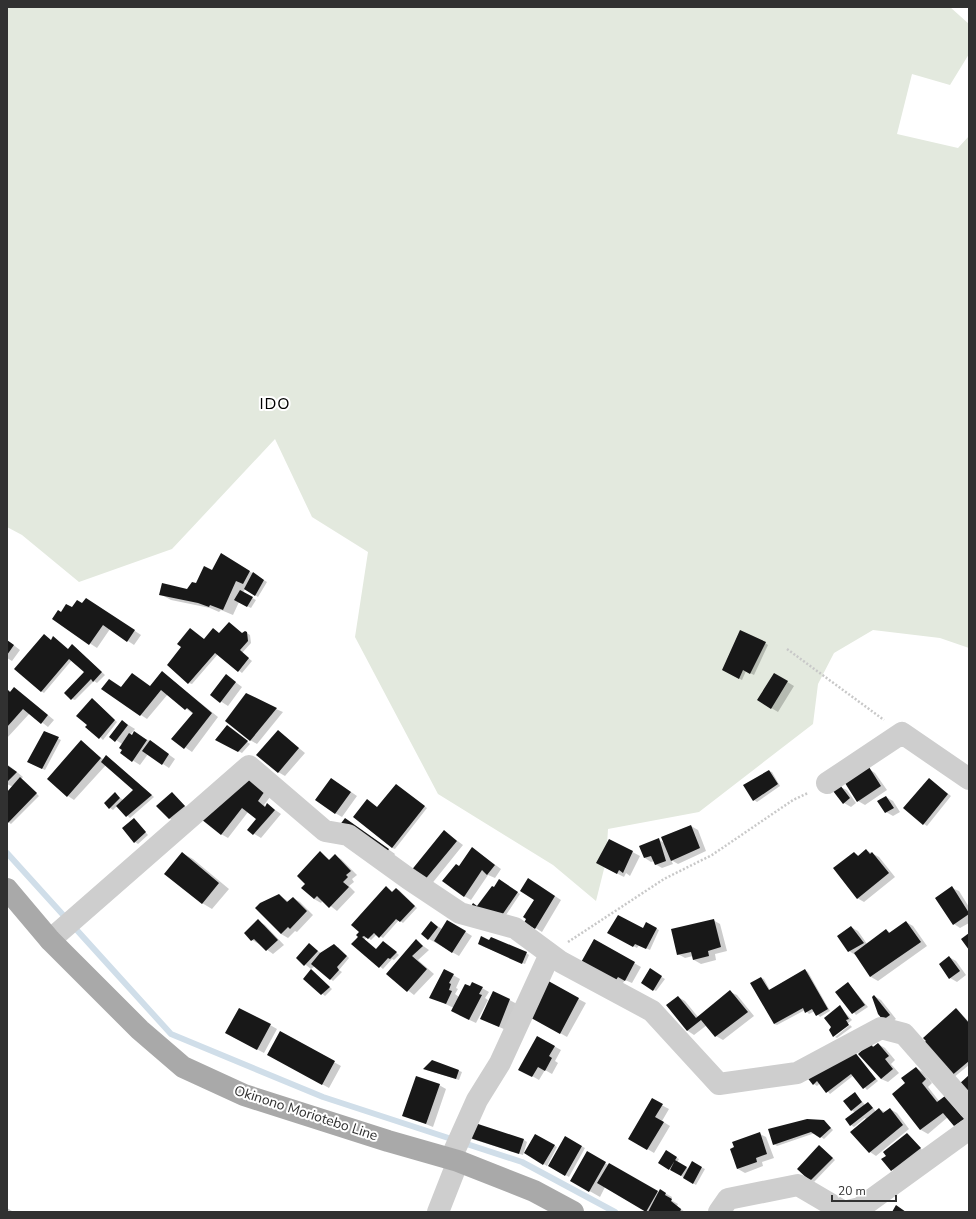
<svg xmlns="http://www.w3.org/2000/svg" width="976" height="1219" viewBox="0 0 976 1219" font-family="'Nunito Sans',sans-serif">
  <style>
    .green { fill: #e3e9de }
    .shadow { fill: #0003 }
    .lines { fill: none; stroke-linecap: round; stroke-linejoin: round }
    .stream { stroke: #d0dee9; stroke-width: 6 }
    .building { fill: #181818 }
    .path { stroke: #c8c8c8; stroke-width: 2.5; stroke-dasharray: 2 2; stroke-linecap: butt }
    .minor { stroke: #cecece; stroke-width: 22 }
    .major { stroke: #a9a9a9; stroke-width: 22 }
    .labels { text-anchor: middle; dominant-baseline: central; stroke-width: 4; stroke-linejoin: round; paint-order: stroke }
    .street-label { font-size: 14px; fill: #313131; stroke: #fff }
    .quarter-label { font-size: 16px; letter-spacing: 1px; fill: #000; stroke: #fff }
  </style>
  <rect width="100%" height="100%" fill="#fff"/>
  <path class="green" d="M 7,7 L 950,7 L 969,24 L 969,54 L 950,85 L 912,74 L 897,134 L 958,148 L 969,136 L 969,648 L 940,638 L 873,630 L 834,653 L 818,684 L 813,724 L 699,812 L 608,829 L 606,861 L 596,901 L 553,865 L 438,794 L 355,637 L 368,552 L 312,517 L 275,439 L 172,549 L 79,582 L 22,535 L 7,527 Z"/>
  <path class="shadow" d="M 221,554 L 267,582 L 258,597 L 245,589 L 243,593 L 256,600 L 251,608 L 239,602 L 233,615 L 221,610 L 219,612 L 210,608 L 171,600 L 160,594 L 187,590 L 197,585 L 213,571 Z
    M 93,603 L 141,635 L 134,645 L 110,629 L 97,648 L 53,619 L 61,613 L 82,604 Z
    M 229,623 L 243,634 L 245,632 L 250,635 L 251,643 L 242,653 L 252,661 L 242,673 L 218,654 L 192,684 L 189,683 L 204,640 L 219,634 Z
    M 7,640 L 20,650 L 12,661 L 7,658 Z
    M 51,641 L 71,653 L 75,647 L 105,675 L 97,683 L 94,681 L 75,700 L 72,699 L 85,671 L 72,660 L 44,693 L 41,691 Z
    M 765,643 L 768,645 L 754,675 L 746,671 L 742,680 L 723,670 Z
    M 162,672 L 218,717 L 192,752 L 173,739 L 193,714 L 168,694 L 147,719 L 141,715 L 121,688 L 150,687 Z
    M 774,674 L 794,686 L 778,712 L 758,700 Z
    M 226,675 L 242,687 L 228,706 L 211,695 Z
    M 7,689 L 11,692 L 15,689 L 21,693 L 54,720 L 48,727 L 30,713 L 7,738 Z
    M 95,701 L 117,722 L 103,740 L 88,725 Z
    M 276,709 L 283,712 L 257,744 L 250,740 Z
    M 122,721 L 135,729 L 130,735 L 141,737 L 150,741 L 175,759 L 169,768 L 148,754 L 140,765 L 121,753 L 123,750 L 122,744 L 110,736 Z
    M 230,728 L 250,744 L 242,753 L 217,740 Z
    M 278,731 L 305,753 L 285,776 L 278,772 Z
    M 45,732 L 61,740 L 45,770 L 28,762 Z
    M 81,742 L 104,760 L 109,758 L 154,797 L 130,818 L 117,806 L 113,810 L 110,808 L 105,803 L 115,794 L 123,800 L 135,790 L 106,765 L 74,800 L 68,796 L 48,779 Z
    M 7,764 L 23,777 L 21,779 L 39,796 L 11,824 L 7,821 L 7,793 L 13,787 L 7,784 Z
    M 869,769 L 875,773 L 887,790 L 865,805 L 858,801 Z
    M 769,771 L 772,772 L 780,786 L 757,802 L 754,800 Z
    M 932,781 L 951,796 L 927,826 L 924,824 Z
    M 338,783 L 357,796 L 342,817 L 335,813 Z
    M 235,785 L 273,793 L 264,805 L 266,807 L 268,805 L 281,814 L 261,838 L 248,830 L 257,819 L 248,812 L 228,838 L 221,834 Z
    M 399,787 L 427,808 L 395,849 L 392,848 L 378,808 Z
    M 840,787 L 847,790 L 856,803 L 851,807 L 844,803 Z
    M 172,793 L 187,808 L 172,820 L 169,818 Z
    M 886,797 L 893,801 L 900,812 L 893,816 L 886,812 L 879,801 Z
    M 346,819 L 395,854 L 390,861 Z
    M 134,820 L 148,835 L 138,844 L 135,842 Z
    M 691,826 L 698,830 L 706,851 L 678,864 L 671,860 L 673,864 L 662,868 L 655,864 L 654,861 L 651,862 L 645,858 L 658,839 L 664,843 Z
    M 444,831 L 463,845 L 430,886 L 423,882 Z
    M 610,840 L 640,856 L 630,876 L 626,873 L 624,877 L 604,867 Z
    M 866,850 L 879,857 L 895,877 L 864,902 L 857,898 L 854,853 L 859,856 Z
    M 182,853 L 193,859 L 229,889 L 212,909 L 202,903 Z
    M 320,853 L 330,860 L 335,856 L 341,859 L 357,875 L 352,879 L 354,882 L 349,886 L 355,892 L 337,911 L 323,900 L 321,903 L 314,899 Z
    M 479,853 L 501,869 L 495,878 L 488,875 L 471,900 L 464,896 L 460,867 Z
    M 500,881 L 520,894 L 502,921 L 477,907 Z
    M 535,883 L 561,900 L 542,932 L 526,922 L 535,900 Z
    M 952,888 L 959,891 L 969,907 L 969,923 L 960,928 L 954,924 Z
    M 389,889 L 392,892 L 396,889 L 399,890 L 417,908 L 403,923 L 399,920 L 383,938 L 377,934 L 371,940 L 367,937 L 364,940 L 376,950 L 386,944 L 399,955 L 394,960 L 392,959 L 383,969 L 353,944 Z
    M 279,895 L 289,902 L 293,898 L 300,902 L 313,915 L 297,932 L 295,931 L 288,938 L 281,934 L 257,908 Z
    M 713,920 L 720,924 L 727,951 L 715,954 L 716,960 L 701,964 L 694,960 L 693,956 L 685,958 L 678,954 Z
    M 258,921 L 265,925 L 284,945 L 273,954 L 259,944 L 252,940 L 246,933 Z
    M 448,921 L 472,936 L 459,956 L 429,939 L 431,922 L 442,929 Z
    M 906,922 L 913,926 L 927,946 L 878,981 L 871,977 L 857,956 L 849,951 L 851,927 L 858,931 L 867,944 L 886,930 L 891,933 Z
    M 646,924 L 659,930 L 650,950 L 639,945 L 637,948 L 608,933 L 643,929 Z
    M 594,940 L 641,967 L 632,983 L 625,980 L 619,989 Z
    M 416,941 L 429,950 L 418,960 L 434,974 L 414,995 L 387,974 Z
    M 310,945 L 322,954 L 338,947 L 349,958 L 339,970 L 342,972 L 333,981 L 315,966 L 311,969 L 297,958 Z
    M 482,946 L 526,953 L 529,955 L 525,964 Z
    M 949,957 L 956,961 L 966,975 L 957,982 L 950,978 Z
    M 444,970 L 460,979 L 456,988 L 458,989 L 455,994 L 459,997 L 470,988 L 482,988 L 489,992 L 485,998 L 488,1000 L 476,1023 L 459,1015 L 454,1008 L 430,997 Z
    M 650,970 L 665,979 L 656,991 L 642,983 Z
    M 805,970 L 808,972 L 830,1011 L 820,1017 L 815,1011 L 809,1014 L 805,1010 L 777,1025 L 774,1024 L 761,978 L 764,979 L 770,990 Z
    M 312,971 L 332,989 L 325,996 L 304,978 Z
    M 543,980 L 586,1003 L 567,1037 L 525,1013 Z
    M 848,983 L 868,1007 L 856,1015 L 837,992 Z
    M 494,992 L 517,1004 L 506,1030 L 488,1022 Z
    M 730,992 L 737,995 L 754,1016 L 723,1040 L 716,1036 L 707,1025 L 694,1035 L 688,1031 L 668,1006 L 678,997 L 685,1001 L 698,1017 Z
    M 874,996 L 881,1000 L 896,1019 L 890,1023 L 884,1019 Z
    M 840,1007 L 852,1020 L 834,1035 Z
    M 957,1009 L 969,1022 L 969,1065 L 953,1078 Z
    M 270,1025 L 277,1029 L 264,1053 L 233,1037 Z
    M 850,1025 L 852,1027 L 837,1038 L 835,1037 Z
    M 281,1033 L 341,1066 L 329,1088 L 269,1055 Z
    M 538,1037 L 561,1050 L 555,1061 L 558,1063 L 552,1074 L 545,1070 L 539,1080 L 520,1069 Z
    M 870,1044 L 875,1047 L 878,1044 L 885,1048 L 895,1060 L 891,1064 L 899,1073 L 888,1082 L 881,1079 Z
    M 854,1052 L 878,1081 L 867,1090 L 854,1075 L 830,1094 L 820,1083 L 817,1086 L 814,1084 L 807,1076 Z
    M 433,1061 L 462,1072 L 459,1080 L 427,1070 Z
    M 916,1068 L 923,1072 L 932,1083 L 928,1087 L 939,1101 L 952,1101 L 969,1122 L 962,1130 L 955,1126 L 948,1117 L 928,1134 L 921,1130 L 893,1094 L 906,1083 Z
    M 439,1085 L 446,1089 L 433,1127 L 403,1115 Z
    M 855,1093 L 865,1105 L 868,1103 L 871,1105 L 876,1112 L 879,1109 L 885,1112 L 890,1109 L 897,1113 L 909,1129 L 876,1156 L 870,1152 L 851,1132 L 866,1119 L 865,1118 L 854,1127 L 851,1125 L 856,1113 L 851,1110 Z
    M 652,1100 L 669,1109 L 662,1121 L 670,1126 L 654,1153 L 629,1138 Z
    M 824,1121 L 833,1130 L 824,1139 L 815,1133 L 777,1146 L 774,1144 Z
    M 760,1134 L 766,1137 L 774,1158 L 762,1162 L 763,1166 L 745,1173 L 738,1169 L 731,1150 Z
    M 908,1134 L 923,1151 L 895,1172 L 883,1159 Z
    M 536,1135 L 557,1147 L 547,1166 L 525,1153 Z
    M 566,1138 L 585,1148 L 569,1177 L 549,1166 Z
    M 472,1139 L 524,1140 L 527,1142 L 523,1155 Z
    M 822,1148 L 835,1160 L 814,1182 L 811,1180 Z
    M 666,1152 L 679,1159 L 677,1163 L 689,1169 L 692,1163 L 705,1169 L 696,1185 L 660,1163 Z
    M 587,1153 L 659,1193 L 661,1191 L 672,1197 L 671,1200 L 678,1204 L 677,1206 L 685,1212 L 649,1212 L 605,1187 L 600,1197 L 572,1181 Z
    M 7,1208 L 12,1211 L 12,1212 L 7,1212 Z"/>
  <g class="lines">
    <path class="stream" d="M 7,853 L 171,1034 L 323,1097 L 522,1162 L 615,1212"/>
  </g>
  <path class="building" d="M 221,553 L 250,571 L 243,584 L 236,581 L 223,610 L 210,605 L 209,607 L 198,603 L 159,595 L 162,583 L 187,589 L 192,582 L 196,583 L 204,566 L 212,570 Z
    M 253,572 L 264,580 L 255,596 L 244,589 Z
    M 240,590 L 253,597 L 247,607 L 234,600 Z
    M 86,598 L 135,630 L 127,642 L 103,625 L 89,645 L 52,619 L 58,610 L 61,612 L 66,604 L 72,607 L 77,600 L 82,603 Z
    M 229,622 L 242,633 L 245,631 L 247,632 L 248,641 L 240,650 L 249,658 L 238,672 L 215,653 L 188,684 L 167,665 L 181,647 L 177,644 L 190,628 L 204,639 L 213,628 L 219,633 Z
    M 740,630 L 766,642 L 750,674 L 743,670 L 739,679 L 722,670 Z
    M 44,634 L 51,640 L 53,636 L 68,649 L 72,644 L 102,672 L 93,682 L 91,679 L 71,700 L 64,693 L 84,672 L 69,659 L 41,692 L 14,669 Z
    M 7,640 L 14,645 L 7,655 Z
    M 162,671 L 212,713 L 184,749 L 171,739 L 193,713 L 187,708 L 185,710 L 161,690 L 140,716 L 101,689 L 109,679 L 121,687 L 132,673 L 150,686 Z
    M 774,673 L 788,681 L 771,709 L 757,700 Z
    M 226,674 L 236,682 L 220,703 L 210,695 Z
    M 14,687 L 48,715 L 41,724 L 23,709 L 7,727 L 7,689 L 10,692 Z
    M 246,693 L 277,708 L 250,741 L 225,721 Z
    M 92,698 L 115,720 L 99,739 L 85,727 L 87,725 L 76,716 Z
    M 122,720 L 128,725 L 115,742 L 109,737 Z
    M 227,725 L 248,741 L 238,752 L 215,740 Z
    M 278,730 L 299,748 L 278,773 L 256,755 Z
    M 44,731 L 59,737 L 42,769 L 27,762 Z
    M 134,731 L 147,740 L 132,762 L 120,753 L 122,750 L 119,748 L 129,733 L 132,735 Z
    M 81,740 L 101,758 L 67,797 L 47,779 Z
    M 150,740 L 169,754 L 162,765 L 142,751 Z
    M 106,755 L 152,795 L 126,817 L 116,806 L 133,790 L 101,762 Z
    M 7,765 L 17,772 L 7,782 Z
    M 869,767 L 881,786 L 857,802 L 845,783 Z
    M 769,770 L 778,784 L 753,801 L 743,785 Z
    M 250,774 L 267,788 L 258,801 L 265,807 L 267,803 L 275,810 L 253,835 L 247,830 L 256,819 L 242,808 L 221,835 L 196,815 Z
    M 20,777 L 37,793 L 7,824 L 7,792 Z
    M 331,778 L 351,792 L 335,814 L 315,800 Z
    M 929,778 L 948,794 L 923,825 L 903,808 Z
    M 396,784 L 425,806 L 392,848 L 353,817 L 367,799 L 377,807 Z
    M 840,785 L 850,798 L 843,804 L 833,791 Z
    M 115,792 L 120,798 L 109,809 L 104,803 Z
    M 172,792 L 185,806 L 169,819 L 156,806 Z
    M 886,796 L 894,808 L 885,813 L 877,801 Z
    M 134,818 L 146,832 L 134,843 L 122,828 Z
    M 345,818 L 389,849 L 383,858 L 339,826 Z
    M 691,825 L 700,848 L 671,861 L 661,837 Z
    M 444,830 L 457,841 L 423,882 L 410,872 Z
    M 659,838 L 666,861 L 655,865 L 651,856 L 644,858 L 639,846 Z
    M 609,839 L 633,851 L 623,873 L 619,870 L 617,874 L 596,863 Z
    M 472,847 L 495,865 L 487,875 L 482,870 L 464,897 L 442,881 L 456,864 L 459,866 Z
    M 866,849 L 870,854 L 872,852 L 889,873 L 857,899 L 833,868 L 854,852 L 858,856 Z
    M 320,851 L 329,860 L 335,854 L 351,871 L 346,875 L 348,877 L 343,882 L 349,887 L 329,908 L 317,896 L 314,899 L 301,888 L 305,884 L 297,876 Z
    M 182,852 L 219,883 L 202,904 L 164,874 Z
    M 528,878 L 555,896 L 535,929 L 524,923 L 526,919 L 523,917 L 534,900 L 520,891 Z
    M 499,879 L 518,892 L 498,921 L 469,910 L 473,903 L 477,906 L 492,886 L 494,887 Z
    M 386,886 L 392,892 L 396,888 L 415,906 L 400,922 L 396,919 L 379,938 L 374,933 L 368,939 L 364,936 L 362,937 L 376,949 L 383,941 L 397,952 L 390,959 L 388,958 L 379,968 L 351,944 L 358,937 L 356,935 L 359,932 L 351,925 Z
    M 952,886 L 969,913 L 969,914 L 953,925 L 935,898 Z
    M 279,894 L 287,902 L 293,897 L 307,911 L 290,929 L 288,927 L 281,934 L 255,908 L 260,903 Z
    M 618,915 L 643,928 L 646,922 L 657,928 L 646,949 L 635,944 L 633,947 L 607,933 Z
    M 258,919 L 278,940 L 266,951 L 254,939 L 251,941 L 244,933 Z
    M 714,919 L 721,947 L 708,951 L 709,956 L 693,960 L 691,952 L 677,955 L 671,929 Z
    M 447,920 L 466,931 L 452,953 L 434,941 Z
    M 431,921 L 438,927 L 428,940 L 421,934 Z
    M 906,921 L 921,942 L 870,977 L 854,953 L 886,929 L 889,933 Z
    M 851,926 L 864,943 L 848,952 L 837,936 Z
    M 969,933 L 969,950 L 961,939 Z
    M 481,936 L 489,940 L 491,937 L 527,952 L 522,964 L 478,944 Z
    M 416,939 L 423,946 L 412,956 L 427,969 L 407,992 L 386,974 Z
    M 594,939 L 635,962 L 625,981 L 618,977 L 612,986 L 579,966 Z
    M 309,943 L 318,951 L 304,966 L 296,958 Z
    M 334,944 L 347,956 L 337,967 L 339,970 L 330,980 L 311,964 L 320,953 Z
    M 949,956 L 960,971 L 949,979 L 939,964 Z
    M 650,968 L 662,976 L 653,991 L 641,983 Z
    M 311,969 L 330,987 L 321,995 L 303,979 Z
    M 444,969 L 454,974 L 449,983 L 451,984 L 449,990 L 452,991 L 446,1004 L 429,998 Z
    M 805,969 L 828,1009 L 816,1016 L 812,1009 L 805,1013 L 803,1008 L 774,1024 L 750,983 L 761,977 L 769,990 Z
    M 543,978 L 579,998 L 560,1034 L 524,1014 Z
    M 472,982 L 483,987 L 479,994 L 482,995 L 469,1020 L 451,1011 L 465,984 L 470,986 Z
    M 848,982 L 865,1005 L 852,1014 L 835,992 Z
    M 730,990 L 748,1012 L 715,1037 L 701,1020 L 687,1031 L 666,1005 L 678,996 L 696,1018 Z
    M 493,991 L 510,999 L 499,1027 L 480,1019 Z
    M 874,995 L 890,1015 L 883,1020 L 878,1014 L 872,997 Z
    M 840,1005 L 849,1019 L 846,1020 L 849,1025 L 833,1037 L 829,1030 L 831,1027 L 824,1018 Z
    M 239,1008 L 271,1024 L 257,1050 L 225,1033 Z
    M 956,1008 L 969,1023 L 969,1061 L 950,1077 L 922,1044 L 926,1041 L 923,1038 Z
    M 280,1031 L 335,1061 L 322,1085 L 267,1055 Z
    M 537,1036 L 555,1046 L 549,1056 L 552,1058 L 545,1071 L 538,1067 L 532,1077 L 518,1070 Z
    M 870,1043 L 873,1047 L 878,1043 L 889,1056 L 885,1059 L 893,1069 L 881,1079 L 858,1054 Z
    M 854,1051 L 876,1079 L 863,1089 L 851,1074 L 826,1093 L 817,1081 L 813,1085 L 806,1076 Z
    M 432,1060 L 459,1070 L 456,1079 L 423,1069 Z
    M 916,1067 L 926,1079 L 922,1083 L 937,1102 L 945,1096 L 964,1119 L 954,1126 L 943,1113 L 920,1130 L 892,1094 L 905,1083 L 901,1078 Z
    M 969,1075 L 969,1099 L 958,1085 Z
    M 416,1076 L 440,1084 L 426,1124 L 402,1116 Z
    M 855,1092 L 862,1102 L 851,1111 L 843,1101 Z
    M 652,1098 L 663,1104 L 655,1117 L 664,1122 L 647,1150 L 628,1139 Z
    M 868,1102 L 873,1108 L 850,1126 L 845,1119 Z
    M 879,1108 L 883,1113 L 890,1108 L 903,1125 L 869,1153 L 850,1132 Z
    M 807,1119 L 824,1120 L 831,1128 L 820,1138 L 811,1132 L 773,1145 L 768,1129 Z
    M 472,1122 L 524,1139 L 519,1154 L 467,1137 Z
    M 760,1132 L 767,1154 L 756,1158 L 757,1162 L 737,1169 L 730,1149 L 734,1147 L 732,1142 Z
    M 907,1133 L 921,1148 L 891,1171 L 881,1159 L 886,1156 L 883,1152 Z
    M 535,1134 L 555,1145 L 543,1165 L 524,1153 Z
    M 565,1136 L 582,1146 L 565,1176 L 548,1166 Z
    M 819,1145 L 833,1158 L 810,1181 L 797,1169 Z
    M 666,1150 L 677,1157 L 669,1170 L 658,1163 Z
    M 587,1151 L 606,1162 L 589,1192 L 570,1181 Z
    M 675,1160 L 687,1167 L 681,1176 L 670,1170 Z
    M 692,1161 L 702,1167 L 693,1184 L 683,1178 Z
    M 609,1163 L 658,1191 L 646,1212 L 597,1183 Z
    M 660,1189 L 666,1193 L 665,1195 L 672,1199 L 671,1201 L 681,1209 L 680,1212 L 648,1212 Z
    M 896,1205 L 906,1212 L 892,1212 Z"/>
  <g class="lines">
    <path class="path" d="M 787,649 L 884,720
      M 568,942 L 664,879 L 712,855 L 793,800 L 808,793"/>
    <path class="minor" d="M 827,783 L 902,733 L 969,779
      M 50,940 L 249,766 L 325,831 L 348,835 L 409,879 L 460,913 L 515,928 L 561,962 L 652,1011 L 719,1084 L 797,1073 L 881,1028 L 904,1034 L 969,1108
      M 451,1158 L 477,1100 L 500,1063 L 550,954
      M 438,1212 L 458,1161
      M 719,1212 L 728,1199 L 798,1185 L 844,1212 L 860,1208 L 969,1129"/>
    <path class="major" d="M 7,889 L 50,940 L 140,1030 L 183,1067 L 244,1095 L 388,1141 L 458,1161 L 534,1191 L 573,1212"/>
  </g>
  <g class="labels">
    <g class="street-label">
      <text transform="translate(306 1113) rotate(18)">Okinono Moriotebo Line</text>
    </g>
    <g class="quarter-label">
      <text x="275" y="404">IDO</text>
    </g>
  </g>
  <rect width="976" height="1219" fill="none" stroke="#313131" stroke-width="16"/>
  <path d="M832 1195v6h64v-6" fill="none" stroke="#313131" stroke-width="2"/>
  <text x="838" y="1195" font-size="12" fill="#313131" stroke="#ffffff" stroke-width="3" paint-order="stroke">20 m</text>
</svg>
